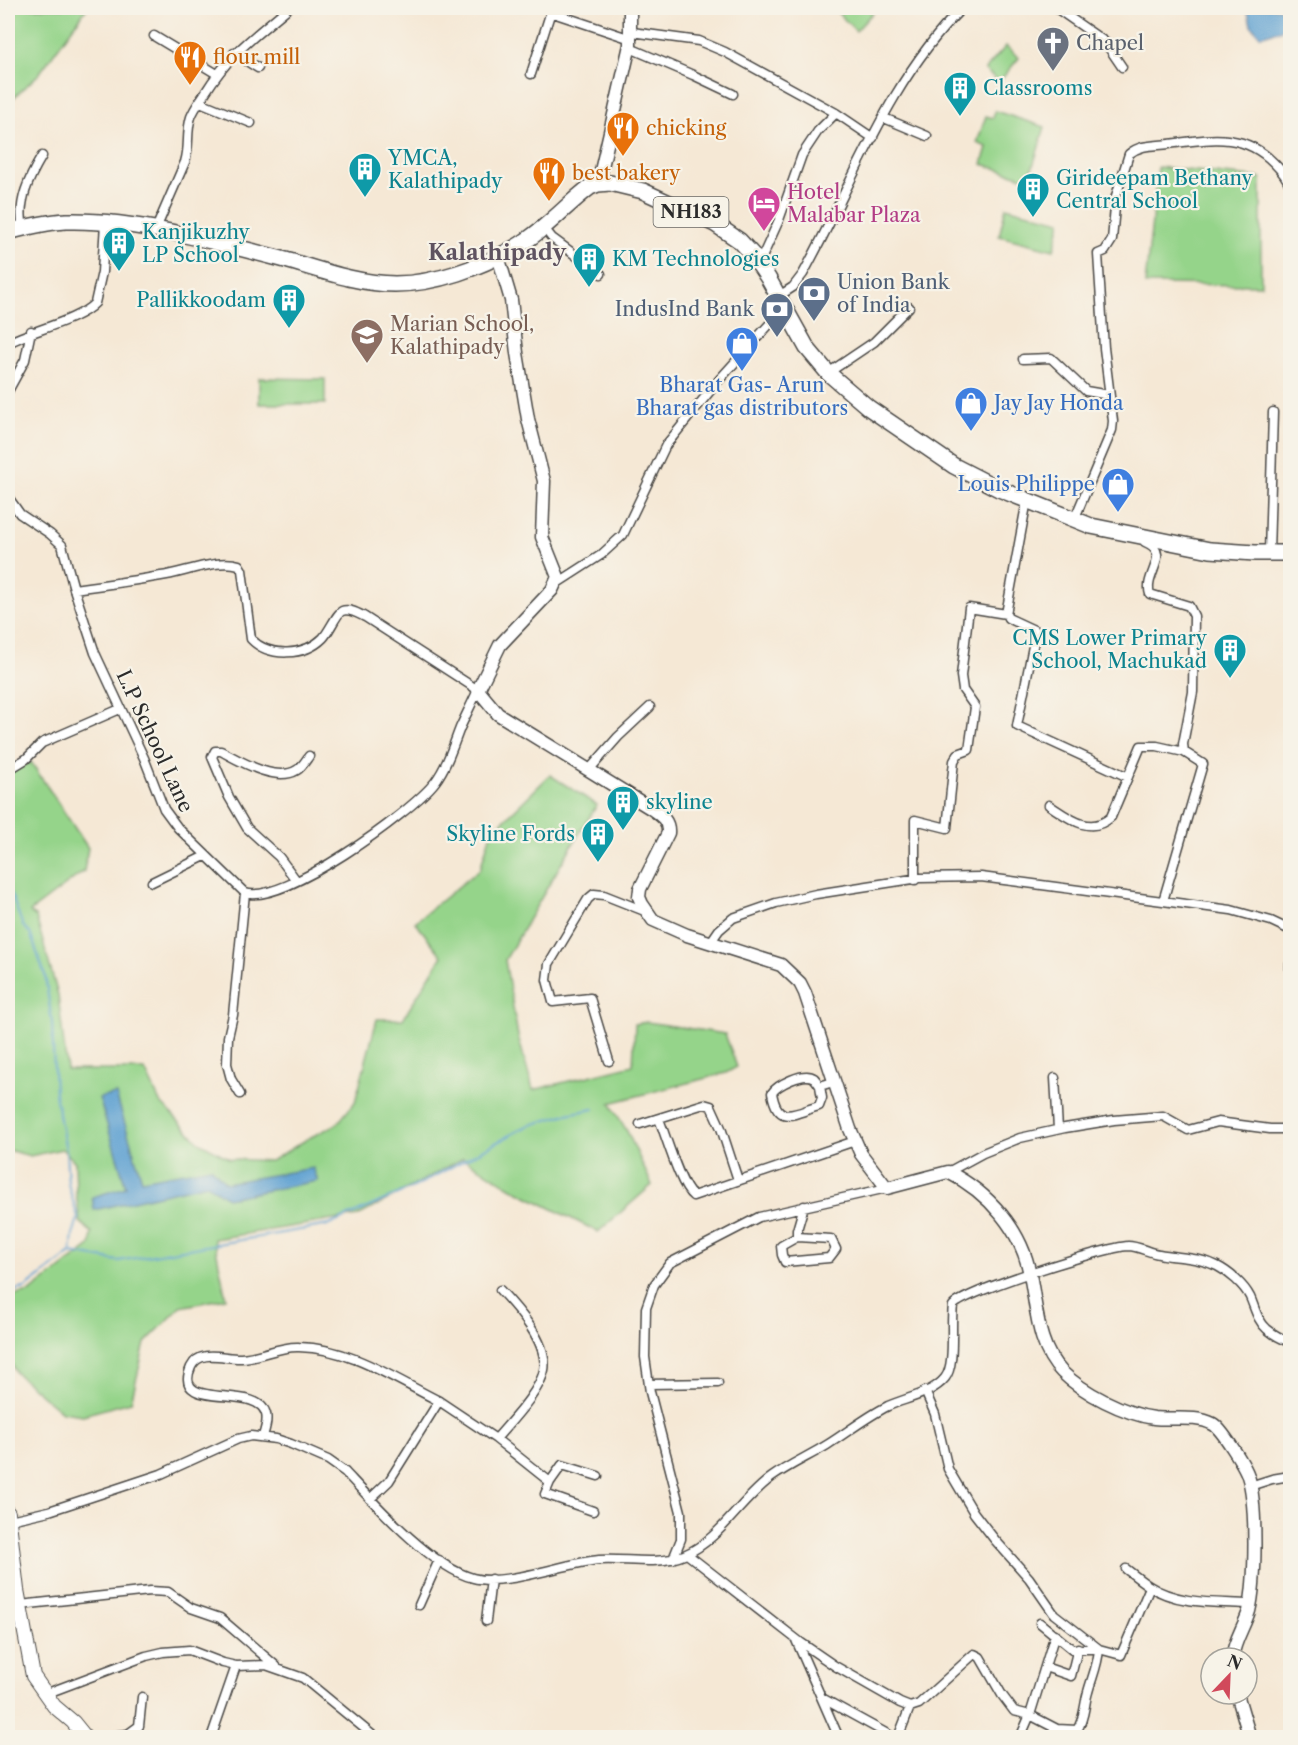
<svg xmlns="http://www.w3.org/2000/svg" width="1298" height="1745" viewBox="0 0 1298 1745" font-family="'Libre Caslon Text',serif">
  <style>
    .green { fill: #95d48a; stroke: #60805a; stroke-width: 1.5 }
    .water { fill: #5da0d1; stroke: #44667e; stroke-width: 1.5 }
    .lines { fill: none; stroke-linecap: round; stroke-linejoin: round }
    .stream { stroke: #5da0d1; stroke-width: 2 }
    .street-casing { stroke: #494744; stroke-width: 11 }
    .secondary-casing { stroke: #494744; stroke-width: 15 }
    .primary-casing { stroke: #494744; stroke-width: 16 }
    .highway-casing { stroke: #494744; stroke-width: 18 }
    .street { stroke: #fff; stroke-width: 8 }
    .secondary { stroke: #fff; stroke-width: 12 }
    .primary { stroke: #fff; stroke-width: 14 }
    .highway { stroke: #fff; stroke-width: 15 }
    .labels { text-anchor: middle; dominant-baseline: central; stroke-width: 4.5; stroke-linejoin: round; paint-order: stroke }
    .shield { fill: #f7f3e8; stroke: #686764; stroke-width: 1.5 }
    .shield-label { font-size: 18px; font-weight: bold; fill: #2b2b2b }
    .worship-label { font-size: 20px; fill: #5b616d; stroke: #f7f3e8; text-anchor: start }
    .food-label { font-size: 20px; fill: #c56008; stroke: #f7f3e8; text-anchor: start }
    .culture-label { font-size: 20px; fill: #0d838f; stroke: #f7f3e8; text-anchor: start }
    .hotel-label { font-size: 20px; fill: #b23c85; stroke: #f7f3e8; text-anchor: start }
    .service-label { font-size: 20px; fill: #4e5e75; stroke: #f7f3e8; text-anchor: start }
    .education-label { font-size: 20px; fill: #785e54; stroke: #f7f3e8; text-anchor: start }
    .shop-label { font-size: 20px; fill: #366cbe; stroke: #f7f3e8 }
    .street-label { font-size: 20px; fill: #2b2b2b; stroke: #f7f3e8 }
    .quarter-label { font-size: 22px; font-weight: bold; fill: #5f5360; stroke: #f7f3e8 }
  </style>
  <rect width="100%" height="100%" fill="#f7f3e8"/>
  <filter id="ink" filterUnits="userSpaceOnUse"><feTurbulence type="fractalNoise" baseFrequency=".0167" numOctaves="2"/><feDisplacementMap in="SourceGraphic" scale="12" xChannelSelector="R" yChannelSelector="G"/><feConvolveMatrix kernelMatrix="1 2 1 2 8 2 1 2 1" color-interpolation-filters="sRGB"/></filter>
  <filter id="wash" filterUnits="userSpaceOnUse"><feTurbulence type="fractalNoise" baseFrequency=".008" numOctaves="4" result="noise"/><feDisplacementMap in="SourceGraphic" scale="24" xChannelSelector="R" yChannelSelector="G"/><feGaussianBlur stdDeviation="1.35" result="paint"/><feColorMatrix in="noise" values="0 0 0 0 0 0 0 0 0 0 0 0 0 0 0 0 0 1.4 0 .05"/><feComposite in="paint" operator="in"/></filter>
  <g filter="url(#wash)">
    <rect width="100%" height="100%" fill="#f5e8d5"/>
    <path class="green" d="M 8,8 L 87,8 L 39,74 L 8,103 Z
      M 833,8 L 877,8 L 856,31 Z
      M 1006,46 L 1019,58 L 999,82 L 985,70 Z
      M 995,111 L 1045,127 L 1029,179 L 982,164 L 987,147 L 977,143 L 986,116 L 993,118 Z
      M 1158,167 L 1261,178 L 1261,285 L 1145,284 Z
      M 1006,207 L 1061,221 L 1054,250 L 999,236 Z
      M 259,378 L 325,379 L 325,404 L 259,404 Z
      M 31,762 L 88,848 L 84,871 L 30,912 L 36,917 L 58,995 L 67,1070 L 145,1070 L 160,1102 L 199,1142 L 230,1159 L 271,1161 L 309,1138 L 337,1124 L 355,1102 L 377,1019 L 403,1019 L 442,956 L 415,922 L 480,869 L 491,833 L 550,775 L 597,805 C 565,855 536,908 505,960 L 518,1036 L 533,1090 L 633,1065 L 635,1024 L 647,1022 L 725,1034 L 737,1067 L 726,1073 L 610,1103 L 627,1131 L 652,1185 L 598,1232 L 517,1191 L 463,1158 L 358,1216 L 214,1239 L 226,1298 L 181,1307 L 145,1343 L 131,1402 L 83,1415 L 62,1412 L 16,1373 L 8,1357 L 8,1297 L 30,1292 L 90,1246 L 92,1233 L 80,1222 L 76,1193 L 75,1162 L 62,1149 L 30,1156 L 8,1150 L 8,1015 L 11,1003 L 8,995 L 8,773 Z"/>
    <path class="water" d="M 1247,8 L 1290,8 L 1290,27 L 1260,36 L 1251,25 Z
      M 116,1094 L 142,1180 L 211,1167 L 226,1183 L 313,1168 L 318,1181 L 227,1198 L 207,1184 L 94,1210 L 92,1197 L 126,1187 L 99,1098 Z"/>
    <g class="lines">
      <path class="stream" d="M 8,886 L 23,926 L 30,933 L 45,975 L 52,1023 L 55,1094 L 66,1150 L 68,1184 L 78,1218 L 73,1235 L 71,1253 L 25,1288 L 8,1292
        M 71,1253 L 118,1261 L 329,1225 L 418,1185 L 527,1126 L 567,1114 L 594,1109"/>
    </g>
  </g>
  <g filter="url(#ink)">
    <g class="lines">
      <defs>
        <path id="street" d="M 1056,8 L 1105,42 L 1122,67
          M 550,12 L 631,39
          M 632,32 L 699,41 L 725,52 L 836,113 L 873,138
          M 154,36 L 217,74
          M 630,48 L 693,75 L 733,94
          M 234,53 L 258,68
          M 531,74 L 552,8
          M 200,102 L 251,123
          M 884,118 L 927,136
          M 23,228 C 17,202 29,178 42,156
          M 544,228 L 552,238 L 601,274
          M 155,231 L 185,162 C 190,147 186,132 191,117 C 194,109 200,101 205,93 C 230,53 254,37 288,8
          M 759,264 L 779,220 L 802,155 L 818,131 L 836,113
          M 779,296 L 793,287 L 803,274 C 853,184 888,81 962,8
          M 8,343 C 32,330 78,321 95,303 L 102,272 L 105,223
          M 1023,359 L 1051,358 L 1086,391 L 1109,395
          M 828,373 L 874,342 L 909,307
          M 8,391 L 25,360 L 31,331
          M 8,497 L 20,514 L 50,534 L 62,545 L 74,589 L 95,653 L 144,758 L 164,809 L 178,828 L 245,893 C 282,906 411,813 435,782 C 447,766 453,746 460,728 C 466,715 472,703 478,690 L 365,617 C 359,614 349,608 342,611 C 337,613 329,632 323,638 C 305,656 269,658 251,639 L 242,570 L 239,565 C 219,558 183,573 161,576 C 132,581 103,585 74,589
          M 1027,500 L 1006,614 L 1008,618 L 1036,631 L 1017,726 L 1128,777
          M 1074,520 L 1112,430 L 1113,421 L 1104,348 L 1098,254 L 1105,251 L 1112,240 L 1116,196 L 1129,154 C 1141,144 1155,146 1169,144 C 1209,139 1243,131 1274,163 C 1281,170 1287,177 1290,186
          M 1145,542 C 1173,553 1143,575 1150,594 L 1189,606 L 1194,616 L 1193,692 L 1183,744 L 1184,752 L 1203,764 L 1163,901
          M 1269,554 L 1273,412
          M 556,584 L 601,555 L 623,535 L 666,445 L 719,380 L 785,307
          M 8,770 L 26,759 L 42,743 L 120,709
          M 589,770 L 618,737 L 650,707
          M 1049,805 C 1069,818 1090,836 1111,817 L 1141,746 L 1157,746 L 1184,752
          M 296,880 L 279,857 L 247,828 L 229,797 L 212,757 L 215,751 L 221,751 C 240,761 276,783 297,770 C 302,767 306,760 309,756
          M 915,880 L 915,820 L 947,828 L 954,761 L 958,754 L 969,750 L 975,707 L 963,690 L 961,676 L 969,608 L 1006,614
          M 152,882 L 205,856
          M 710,943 L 719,930 L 733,918 L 776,903 L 816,894 L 919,878 L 981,877 L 1231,910 L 1271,921 L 1290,930
          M 1290,964 L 1290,993
          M 609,1061 L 590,998 L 553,1002 L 547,980 L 549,964 L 588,899 L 594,894 L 604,895 L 647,912
          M 1055,1078 L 1058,1129
          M 820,1086 C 818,1083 816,1080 814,1078 C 804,1071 777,1085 772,1093 C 778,1127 795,1113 819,1106 L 822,1098 L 820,1086 L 833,1082
          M 240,1094 L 231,1079 L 227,1064 L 228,1037 L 233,1015 L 245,893
          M 659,1119 C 666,1136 680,1186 693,1196 L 855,1141
          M 640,1124 L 704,1104 L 711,1106 L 721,1128 L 738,1180
          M 948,1172 L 983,1153 L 1020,1138 L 1065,1128 L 1114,1120 L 1163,1116 L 1188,1130 L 1218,1122 L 1270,1129 L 1290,1129
          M 797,1237 L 831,1239 L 836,1249 L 829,1258 L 785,1262 L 782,1255 L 781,1246 Z
          M 797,1237 L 797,1230 L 804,1206
          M 649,1384 L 718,1383
          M 263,1436 C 265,1430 268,1421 266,1414 C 258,1382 171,1413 191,1367 C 200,1348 225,1359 241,1358 C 261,1357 279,1346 299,1347 C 350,1348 395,1379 439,1401
          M 496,1439 L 550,1482 L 562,1465 L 598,1476
          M 550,1482 L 545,1494 L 593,1511
          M 1250,1486 L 1272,1479 L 1290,1476
          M 370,1499 L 389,1481 L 439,1401 L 496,1439 C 511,1421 540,1392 544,1370 C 549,1343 517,1308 500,1290
          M 10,1520 L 49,1511 L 161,1474 L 238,1439 L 251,1436 L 276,1439 L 291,1444 L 328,1460 L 345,1472 C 375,1504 431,1567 473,1578 C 505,1587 564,1563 599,1560 C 626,1558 658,1566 684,1555 C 720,1540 741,1499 772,1477 C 789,1465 809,1456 827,1445 C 848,1432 866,1417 888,1406 C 906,1398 932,1394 945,1378 C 956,1365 950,1324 953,1306 C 962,1292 1106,1247 1128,1246 C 1139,1246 1149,1253 1159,1254 C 1179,1258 1199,1257 1217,1266 C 1229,1272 1244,1285 1250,1297 C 1255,1308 1257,1320 1267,1329 C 1274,1335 1282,1339 1290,1342
          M 687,1554 L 800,1642 L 835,1666 L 900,1703 L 910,1707 L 919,1704 L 974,1654 L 980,1657 L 1002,1695 L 1014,1711 L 1030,1715 L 1057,1729 L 1077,1730 C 1085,1718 1084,1705 1088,1692 C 1092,1677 1098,1665 1099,1649 L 1054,1614 L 1029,1578 L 995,1540 L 974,1513 L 948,1469 L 935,1414 L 925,1391
          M 673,1559 L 681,1539 L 681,1512 L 650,1392 L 645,1357 L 646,1308 L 654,1285 L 670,1263 L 759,1217 L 887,1188
          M 1126,1569 C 1134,1575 1141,1581 1149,1586 C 1178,1605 1217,1602 1250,1604
          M 20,1605 L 150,1591 L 168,1592 L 191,1608 L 220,1618 L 276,1666
          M 419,1605 L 439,1560
          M 486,1621 L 491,1579
          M 1040,1623 L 1072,1649 L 1099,1649 L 1121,1655 L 1150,1587
          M 796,1640 L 839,1738
          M 1045,1667 L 1071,1676 L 1078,1648
          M 45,1694 L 146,1656 L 163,1652 L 189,1650 L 223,1663 L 236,1666 L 266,1665 L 303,1678 L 376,1738
          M 822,1698 L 893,1737 L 899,1735 L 910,1707
          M 96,1738 L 128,1734 L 139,1726 L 142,1697
          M 211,1738 L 236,1666
          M 1020,1738 L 1030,1715 L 1055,1634"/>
        <path id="secondary" d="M 598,184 L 630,45 L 630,8
          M 498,256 L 511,300 L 517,353 L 528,419 L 544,481 L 542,537 L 558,577 L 552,590 L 500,645 L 478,690 L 498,714 L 652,809 C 662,816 669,821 668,833 L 640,889 L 639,897 L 642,904 L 653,920 L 687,935 L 781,965 L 800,983 L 805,993 L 850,1129 L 861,1154 L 887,1188 L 948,1172 C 988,1192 1022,1230 1030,1275 C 1037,1308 1037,1347 1062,1372 C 1083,1393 1125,1414 1154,1418 C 1172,1420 1196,1415 1213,1424 C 1221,1428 1245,1466 1248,1476 C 1257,1503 1256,1583 1249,1611 C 1244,1627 1234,1641 1232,1658
          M 8,1610 L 21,1612
          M 1237,1694 L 1250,1738"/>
        <path id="primary" d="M 8,1513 L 17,1590 L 33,1676 L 54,1706 L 73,1722 L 86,1738"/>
        <path id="highway" d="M 8,232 C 26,227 46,222 66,221 C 136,219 221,243 289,261 C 323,271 360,284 395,284 C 436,284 481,267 516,247 C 544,231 565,206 590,187 L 598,184 L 610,183 L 643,191 L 715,224 L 740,241 L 752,254 L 768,278 L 807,348 L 828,373 L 869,408 L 954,466 L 999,489 L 1091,526 L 1210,550 L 1255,553 L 1290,553"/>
      </defs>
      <use href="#street" class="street-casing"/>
      <use href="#secondary" class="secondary-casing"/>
      <use href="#primary" class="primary-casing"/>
      <use href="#highway" class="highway-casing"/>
      <use href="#street" class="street"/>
      <use href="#secondary" class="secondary"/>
      <use href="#primary" class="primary"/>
      <use href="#highway" class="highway"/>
    </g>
  </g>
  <defs>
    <symbol id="church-pin" viewBox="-11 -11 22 30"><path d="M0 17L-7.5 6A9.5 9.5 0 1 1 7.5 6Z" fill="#6b7280" stroke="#f7f3e8"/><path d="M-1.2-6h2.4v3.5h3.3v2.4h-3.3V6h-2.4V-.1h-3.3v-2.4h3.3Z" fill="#fff"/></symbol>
    <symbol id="restaurant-pin" viewBox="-11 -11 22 30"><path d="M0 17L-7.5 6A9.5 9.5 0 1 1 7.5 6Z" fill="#e8710a" stroke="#f7f3e8"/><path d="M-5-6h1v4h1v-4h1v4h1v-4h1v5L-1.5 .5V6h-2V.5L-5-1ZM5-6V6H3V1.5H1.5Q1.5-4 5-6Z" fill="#fff"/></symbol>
    <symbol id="building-pin" viewBox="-11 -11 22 30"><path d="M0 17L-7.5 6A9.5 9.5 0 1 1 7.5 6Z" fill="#0f9aa8" stroke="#f7f3e8"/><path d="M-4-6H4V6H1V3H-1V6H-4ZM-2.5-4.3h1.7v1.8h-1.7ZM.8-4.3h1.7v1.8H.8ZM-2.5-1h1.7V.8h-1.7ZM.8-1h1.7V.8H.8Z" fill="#fff"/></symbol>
    <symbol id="hotel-pin" viewBox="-11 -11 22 30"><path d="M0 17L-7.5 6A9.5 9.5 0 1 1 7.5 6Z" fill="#d1479c" stroke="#f7f3e8"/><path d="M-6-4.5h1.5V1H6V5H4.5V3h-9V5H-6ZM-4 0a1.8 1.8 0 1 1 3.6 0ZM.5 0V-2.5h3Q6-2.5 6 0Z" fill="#fff"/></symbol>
    <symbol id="bank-pin" viewBox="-11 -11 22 30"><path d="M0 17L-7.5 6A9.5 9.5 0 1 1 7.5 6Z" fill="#5c6f8a" stroke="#f7f3e8"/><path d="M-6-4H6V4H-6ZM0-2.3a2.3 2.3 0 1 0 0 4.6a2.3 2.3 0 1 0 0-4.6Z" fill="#fff"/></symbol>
    <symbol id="school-pin" viewBox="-11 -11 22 30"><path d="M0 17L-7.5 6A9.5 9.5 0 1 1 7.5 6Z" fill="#8d6e63" stroke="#f7f3e8"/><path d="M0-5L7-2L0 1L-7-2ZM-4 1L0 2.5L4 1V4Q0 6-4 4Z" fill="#fff"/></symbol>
    <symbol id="shop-pin" viewBox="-11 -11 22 30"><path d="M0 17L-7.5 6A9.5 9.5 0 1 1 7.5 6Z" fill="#3f7fe0" stroke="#f7f3e8"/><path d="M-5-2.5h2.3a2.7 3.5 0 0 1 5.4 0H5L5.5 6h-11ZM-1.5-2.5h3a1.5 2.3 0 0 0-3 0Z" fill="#fff"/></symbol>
  </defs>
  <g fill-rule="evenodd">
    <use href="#church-pin" x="1034" y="24" width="38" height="52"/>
    <use href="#restaurant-pin" x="171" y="38" width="38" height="52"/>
    <use href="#building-pin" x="941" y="69" width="38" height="52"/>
    <use href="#restaurant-pin" x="604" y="109" width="38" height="52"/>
    <use href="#building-pin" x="346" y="150" width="38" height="52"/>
    <use href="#restaurant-pin" x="530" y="154" width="38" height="52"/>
    <use href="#building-pin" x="1014" y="170" width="38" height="52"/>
    <use href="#hotel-pin" x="745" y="184" width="38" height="52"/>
    <use href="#building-pin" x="100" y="224" width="38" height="52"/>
    <use href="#building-pin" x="570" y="240" width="38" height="52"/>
    <use href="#bank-pin" x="795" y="274" width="38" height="52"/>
    <use href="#building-pin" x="270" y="281" width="38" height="52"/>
    <use href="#bank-pin" x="758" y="290" width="38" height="52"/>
    <use href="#school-pin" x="348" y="316" width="38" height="52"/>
    <use href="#shop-pin" x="723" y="324" width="38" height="52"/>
    <use href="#shop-pin" x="952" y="384" width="38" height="52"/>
    <use href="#shop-pin" x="1099" y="465" width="38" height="52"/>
    <use href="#building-pin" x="1211" y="631" width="38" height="52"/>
    <use href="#building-pin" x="604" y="783" width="38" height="52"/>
    <use href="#building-pin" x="579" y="815" width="38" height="52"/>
  </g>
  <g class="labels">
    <rect class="shield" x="653.5" y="197" width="75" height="30" rx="4.5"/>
    <g class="shield-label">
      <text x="691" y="212">NH183</text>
    </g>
    <g class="worship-label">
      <text x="1076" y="43">Chapel</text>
    </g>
    <g class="food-label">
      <text x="213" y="57">flour mill</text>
      <text x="646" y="128">chicking</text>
      <text x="572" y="173">best bakery</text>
    </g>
    <g class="culture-label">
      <text x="983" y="88">Classrooms</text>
      <text x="388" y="158">YMCA,<tspan x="388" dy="23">Kalathipady</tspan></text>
      <text x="1056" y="178">Girideepam Bethany<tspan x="1056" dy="23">Central School</tspan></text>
      <text x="142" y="232">Kanjikuzhy<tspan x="142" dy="23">LP School</tspan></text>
      <text x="612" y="259">KM Technologies</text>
      <text x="266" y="300" text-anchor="end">Pallikkoodam</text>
      <text x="1207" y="638" text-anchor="end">CMS Lower Primary<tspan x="1207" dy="23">School, Machukad</tspan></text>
      <text x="646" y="802">skyline</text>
      <text x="575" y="834" text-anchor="end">Skyline Fords</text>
    </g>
    <g class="hotel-label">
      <text x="787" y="192">Hotel<tspan x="787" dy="23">Malabar Plaza</tspan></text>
    </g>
    <g class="service-label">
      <text x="837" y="282">Union Bank<tspan x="837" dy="23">of India</tspan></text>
      <text x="754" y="309" text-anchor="end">IndusInd Bank</text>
    </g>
    <g class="education-label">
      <text x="390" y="324">Marian School,<tspan x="390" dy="23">Kalathipady</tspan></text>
    </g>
    <g class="shop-label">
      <text x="742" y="385">Bharat Gas- Arun<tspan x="742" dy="23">Bharat gas distributors</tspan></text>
      <text x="994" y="403" text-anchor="start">Jay Jay Honda</text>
      <text x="1095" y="484" text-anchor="end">Louis Philippe</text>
    </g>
    <g class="street-label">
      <text transform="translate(155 741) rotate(65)">L.P School Lane</text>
    </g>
    <g class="quarter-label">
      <text x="497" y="252">Kalathipady</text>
    </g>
  </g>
  <rect width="1298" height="1745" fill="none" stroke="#f7f3e8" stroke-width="30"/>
  <g transform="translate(1229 1676) rotate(23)"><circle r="28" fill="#f7f3e8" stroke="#a5a39c" stroke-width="1.5"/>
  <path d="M0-4.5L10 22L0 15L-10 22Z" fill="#d1495b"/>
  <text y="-9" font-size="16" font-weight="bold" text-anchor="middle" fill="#2b2b2b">N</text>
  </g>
</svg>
